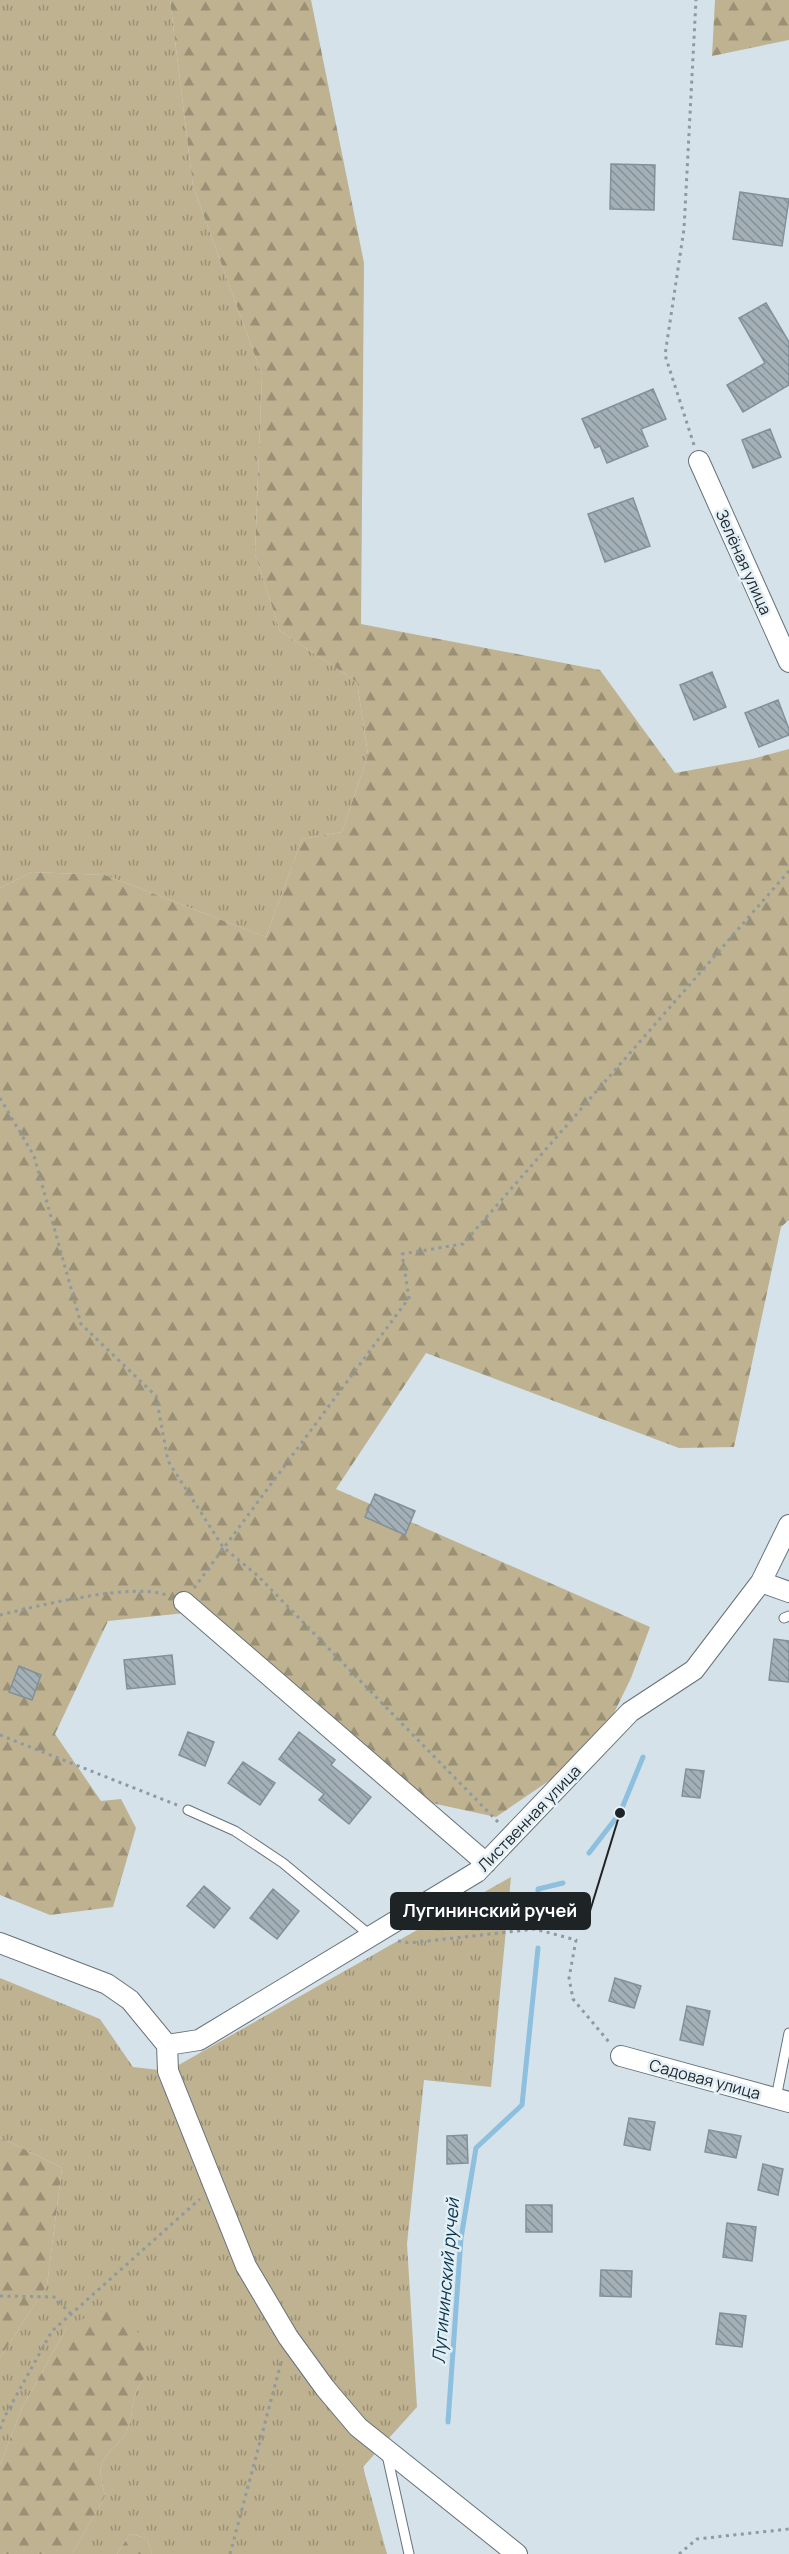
<svg xmlns="http://www.w3.org/2000/svg" width="789" height="2554" viewBox="0 0 789 2554" font-family="Manrope,sans-serif">
  <style>
    .grass { fill: url(#grass-tufts) }
    .forest { fill: url(#forest-firs) }
    .lines { fill: none; stroke-linecap: round; stroke-linejoin: round }
    .stream { stroke: #8dbfde; stroke-width: 5 }
    .building { fill: url(#building-back-hatch); stroke: #849098; stroke-width: 1.5 }
    .lane-casing { stroke: #667279; stroke-width: 11 }
    .street-casing { stroke: #667279; stroke-width: 22 }
    .path { stroke: #8f999f; stroke-width: 3; stroke-dasharray: 3 4.5; stroke-linecap: butt }
    .lane { stroke: #fff; stroke-width: 9 }
    .street { stroke: #fff; stroke-width: 20 }
    .labels { text-anchor: middle; dominant-baseline: central; stroke-width: 5; stroke-linejoin: round; paint-order: stroke }
    .street-label { font-size: 16px; fill: #1e2326; stroke: #e2eff7 }
    .water-label { font-size: 18px; font-style: italic; fill: #083348; stroke: #e2eff7 }
    .leader { fill: none; stroke: #1e2326; stroke-width: 2 }
    .callout-dot { fill: #1e2326; stroke: #e2eff7; stroke-width: 2 }
    .callout { fill: #1e2326; stroke: #1e2326; stroke-width: 2 }
    .callout-label { font-size: 18px; text-anchor: middle; font-weight: bold; fill: #fff }
  </style>
  <defs>
    <pattern id="grass-tufts" width="24" height="20" patternUnits="userSpaceOnUse" patternTransform="scale(1.5)"><rect width="24" height="20" fill="#beb290"/><path d="M3 7l-1-3M5 7V3M7 7l1-3M15 17l-1-3M17 17v-4M19 17l1-3" fill="none" stroke="#9a9075"/></pattern>
    <pattern id="forest-firs" width="22" height="20" patternUnits="userSpaceOnUse" patternTransform="scale(1.5)"><rect width="22" height="20" fill="#beb290"/><path d="M5 1l3.5 6h-7zM16 11l3.5 6h-7z" fill="#9a9075"/></pattern>
    <pattern id="building-back-hatch" width="6" height="6" patternUnits="userSpaceOnUse" patternTransform="scale(1.5)"><rect width="6" height="6" fill="#a4b0b8"/><path d="M-1 5l2 2M0 0l6 6M5-1l2 2" fill="none" stroke="#858f95"/></pattern>
  </defs>
  <rect width="100%" height="100%" fill="#d5e2ea"/>
  <path class="grass" d="M 0,0 L 170,0 L 193,186 L 262,375 L 255,554 L 280,631 L 357,682 L 368,755 L 342,832 L 302,839 L 266,937 L 105,875 L 32,872 L 0,888 Z
    M 511,1877 L 491,2087 L 424,2080 L 407,2244 L 417,2407 L 363,2467 L 387,2554 L 152,2554 L 147,2538 L 130,2534 L 117,2554 L 72,2554 L 105,2496 C 103,2486 98,2472 102,2463 C 107,2451 120,2444 126,2433 C 137,2410 126,2400 146,2376 L 67,2327 L 22,2408 L 0,2465 L 0,2358 L 47,2285 L 62,2168 L 0,2137 L 0,1978 L 100,2019 L 133,2067 L 168,2071 Z"/>
  <path class="forest" d="M 170,0 L 311,0 L 364,263 L 361,624 L 600,670 L 675,773 L 752,759 L 789,749 L 789,1220 L 781,1227 L 734,1447 L 679,1448 L 426,1353 L 336,1489 L 650,1627 L 631,1678 L 597,1748 L 496,1817 L 427,1802 L 205,1611 L 108,1621 L 55,1734 L 101,1801 L 121,1799 L 136,1828 L 113,1907 L 50,1915 L 0,1895 L 0,888 L 32,872 L 105,875 L 266,937 L 302,839 L 342,832 L 368,755 L 357,682 L 280,631 L 255,554 L 262,375 L 193,186 Z
    M 715,0 L 789,0 L 789,40 L 712,56 Z
    M 0,2137 L 62,2168 L 47,2285 L 0,2358 Z
    M 114,2303 L 126,2315 L 144,2342 L 146,2376 C 126,2400 137,2410 126,2433 C 120,2444 107,2451 102,2463 C 98,2472 103,2486 105,2496 L 72,2554 L 0,2554 L 0,2465 L 22,2408 L 67,2327 Z
    M 130,2534 L 147,2538 L 152,2554 L 117,2554 Z"/>
  <g class="lines">
    <path class="stream" d="M 589,1853 L 620,1813 L 643,1757
      M 538,1916 L 538,1889 L 563,1883
      M 448,2422 L 461,2238 L 476,2148 L 522,2105 L 538,1948"/>
  </g>
  <path class="building" d="M 611,164 L 655,165 L 654,210 L 610,209 Z
    M 740,192 L 789,199 L 782,246 L 733,239 Z
    M 766,303 L 789,342 L 789,385 L 743,412 L 727,385 L 765,363 L 739,318 Z
    M 653,389 L 666,419 L 641,429 L 648,446 L 607,463 L 600,446 L 595,448 L 582,419 Z
    M 770,429 L 781,457 L 753,468 L 742,440 Z
    M 633,498 L 650,546 L 605,562 L 588,514 Z
    M 712,672 L 726,707 L 694,720 L 680,685 Z
    M 778,700 L 789,729 L 789,735 L 759,747 L 745,713 Z
    M 375,1494 L 415,1511 L 405,1535 L 365,1517 Z
    M 774,1639 L 789,1641 L 789,1682 L 769,1680 Z
    M 172,1655 L 175,1684 L 127,1689 L 124,1660 Z
    M 19,1666 L 41,1675 L 32,1700 L 9,1692 Z
    M 188,1732 L 214,1742 L 205,1766 L 179,1755 Z
    M 299,1732 L 335,1760 L 331,1765 L 371,1797 L 349,1824 L 319,1800 L 324,1794 L 279,1759 Z
    M 243,1762 L 275,1783 L 260,1805 L 228,1783 Z
    M 686,1769 L 704,1771 L 700,1798 L 682,1796 Z
    M 204,1886 L 230,1908 L 214,1928 L 187,1906 Z
    M 273,1889 L 299,1911 L 277,1939 L 250,1918 Z
    M 615,1978 L 641,1986 L 634,2008 L 609,2001 Z
    M 687,2006 L 710,2011 L 703,2045 L 680,2040 Z
    M 629,2118 L 655,2122 L 650,2150 L 624,2145 Z
    M 709,2130 L 741,2136 L 736,2158 L 705,2152 Z
    M 467,2135 L 468,2163 L 447,2164 L 447,2136 Z
    M 763,2164 L 783,2169 L 778,2195 L 758,2190 Z
    M 526,2205 L 552,2205 L 552,2232 L 526,2232 Z
    M 727,2223 L 756,2227 L 752,2261 L 723,2257 Z
    M 601,2270 L 632,2271 L 631,2297 L 600,2296 Z
    M 720,2313 L 746,2316 L 742,2347 L 716,2344 Z"/>
  <g class="lines">
    <defs>
      <path id="lane" d="M 784,1618 L 789,1616
        M 188,1810 L 235,1831 L 283,1863 L 371,1936
        M 776,2098 L 789,2033
        M 387,2455 L 409,2554"/>
      <path id="street" d="M 699,461 L 789,662
        M 761,1582 L 789,1592
        M 184,1602 L 486,1863
        M 0,1943 L 107,1984 L 130,2000 L 167,2045 L 168,2071 L 246,2266 L 288,2337 L 325,2388 L 358,2427 L 517,2554
        M 167,2045 L 199,2040 L 477,1872 L 630,1712 L 694,1670 L 761,1582 L 789,1525
        M 621,2056 L 789,2102"/>
    </defs>
    <use href="#lane" class="lane-casing"/>
    <use href="#street" class="street-casing"/>
    <path class="path" d="M 694,445 L 665,355 L 684,229 L 696,0
      M 0,1098 L 34,1156 L 81,1324 L 156,1396 L 168,1461 L 223,1547 L 258,1576 L 498,1822
      M 194,1588 L 409,1298 L 402,1254 L 463,1244 L 789,871
      M 0,1615 C 38,1606 135,1581 169,1596
      M 0,1735 L 177,1805
      M 398,1941 L 410,1943 L 535,1929 L 576,1940 L 569,1978 L 573,1999 L 609,2042
      M 0,2296 L 54,2297 L 71,2314
      M 0,2429 L 5,2416 L 52,2331 L 200,2199
      M 230,2554 L 282,2359
      M 679,2554 L 697,2539 L 789,2529"/>
    <use href="#lane" class="lane"/>
    <use href="#street" class="street"/>
  </g>
  <g class="labels">
    <g class="street-label">
      <text transform="translate(744 562) rotate(66)">Зелёная улица</text>
      <text transform="translate(529 1818) rotate(-46)">Лиственная улица</text>
      <text transform="translate(705 2079) rotate(15)">Садовая улица</text>
    </g>
    <g class="water-label">
      <text transform="translate(445 2281) rotate(-85)">Лугининский ручей</text>
    </g>
  </g>
  <path class="leader" d="M620 1813L590 1911"/>
  <circle class="callout-dot" cx="620" cy="1813" r="6"/>
  <rect class="callout" x="391" y="1893" width="199" height="36" rx="6"/>
  <g class="callout-label">
    <text x="490" y="1917">Лугининский ручей</text>
  </g>
</svg>
